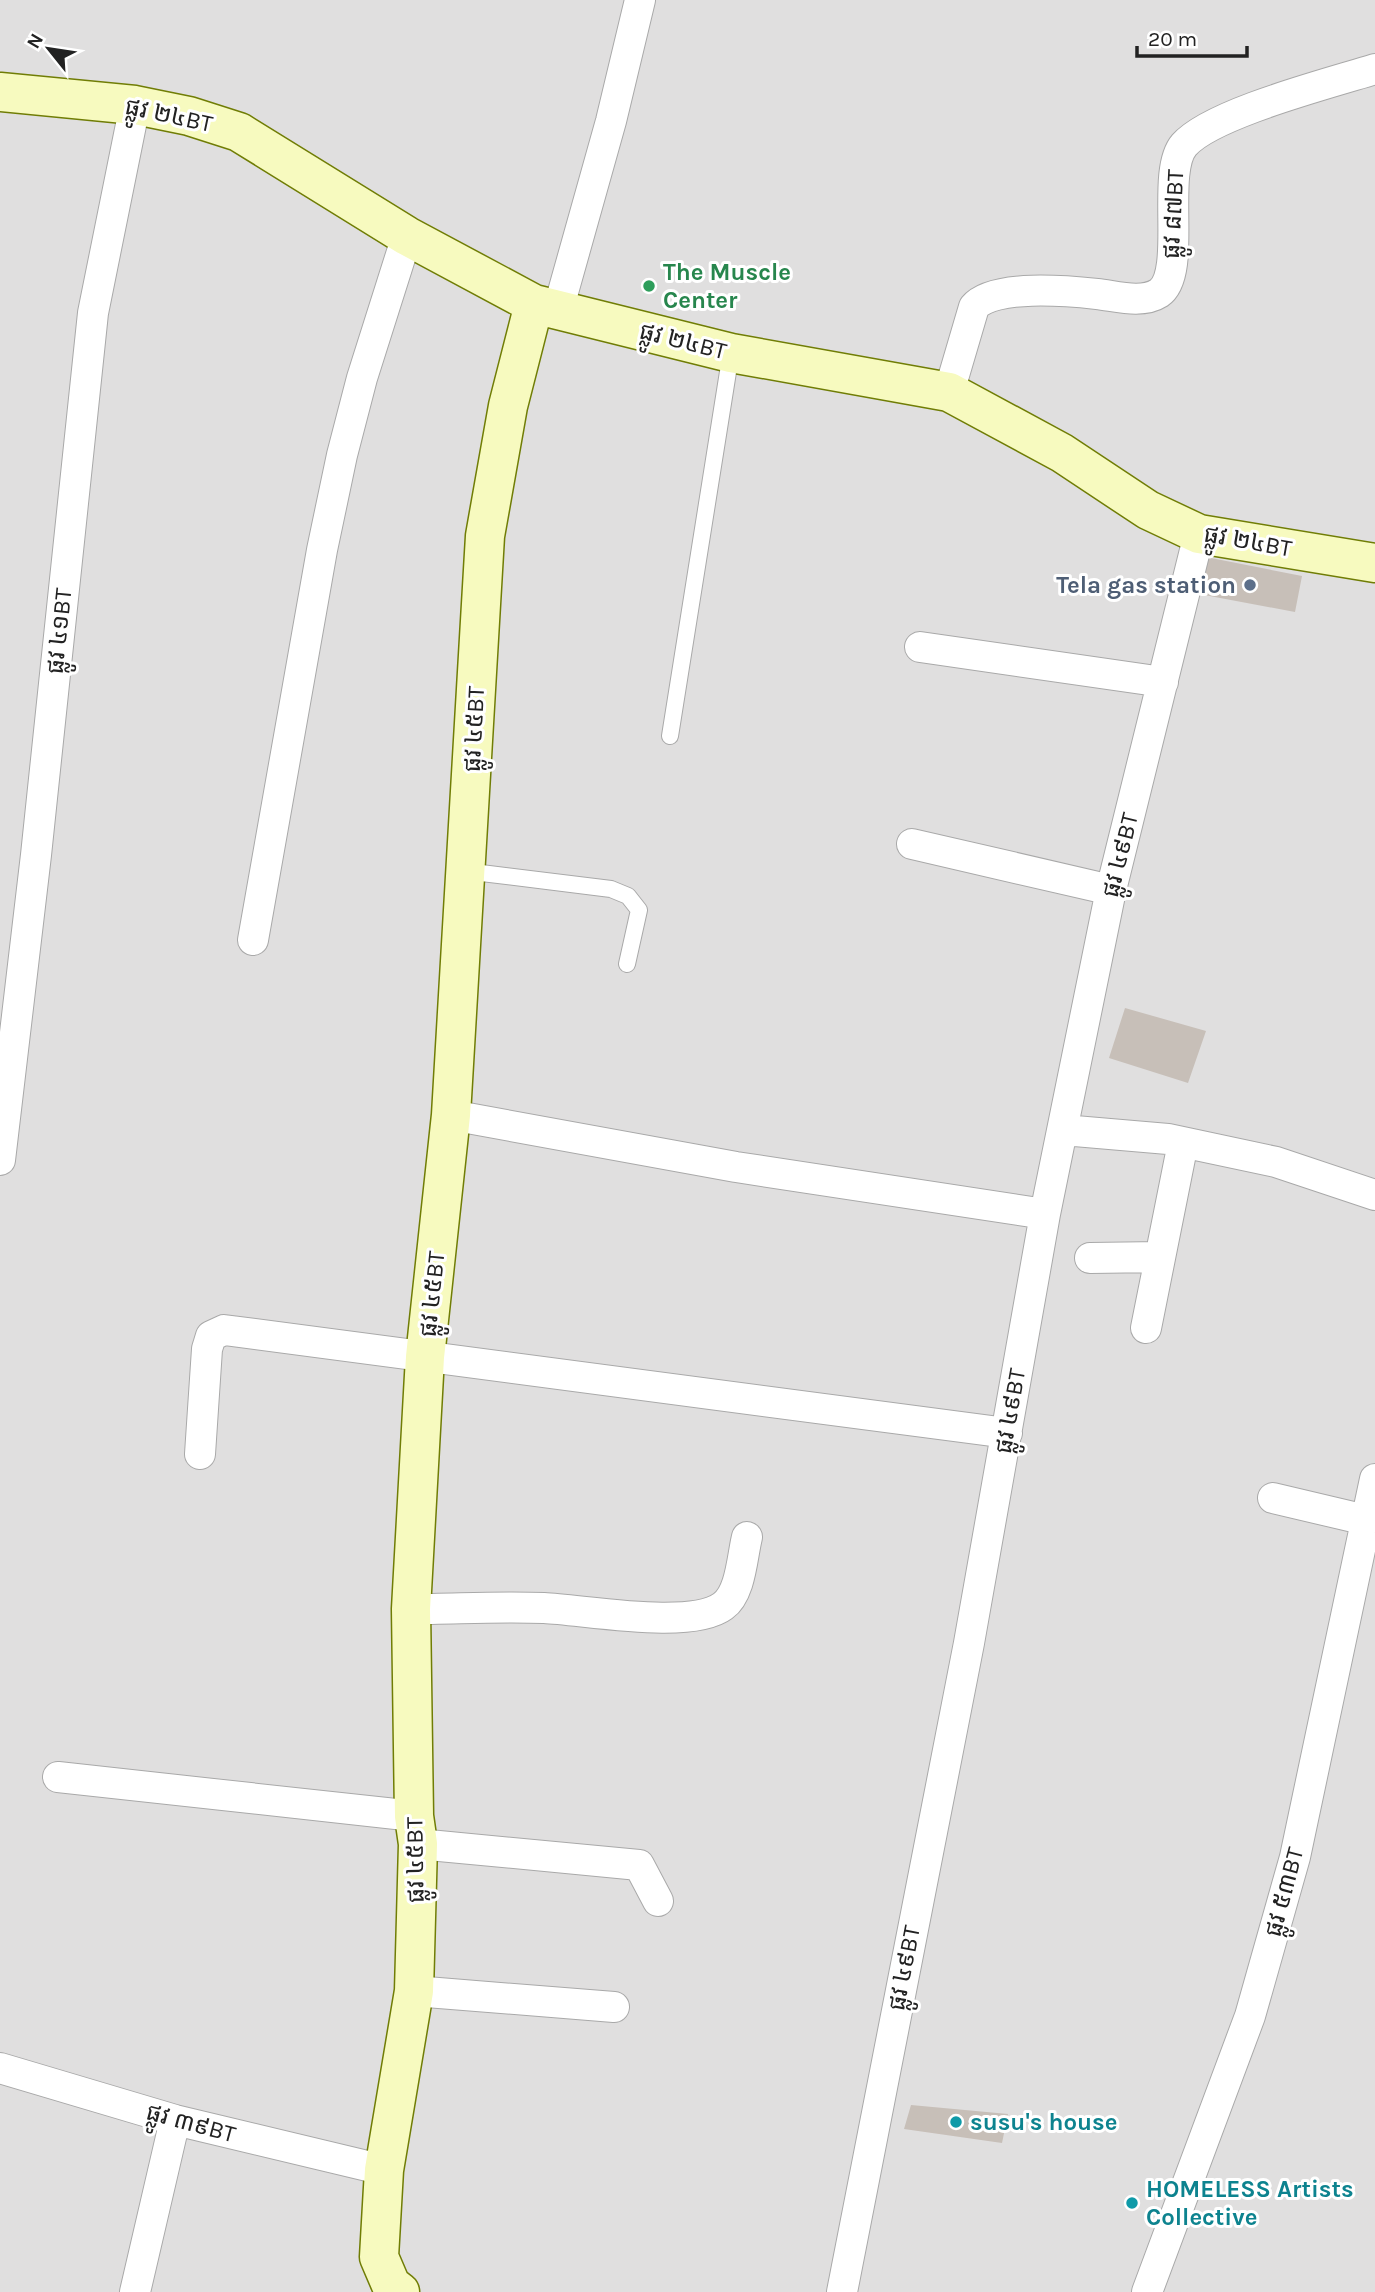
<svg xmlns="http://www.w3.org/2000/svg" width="1375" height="2292" viewBox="0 0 1375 2292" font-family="Karla,'Noto Sans Khmer',sans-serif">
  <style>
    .residential { fill: #e0dfdf }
    .building { fill: #c7bfb8 }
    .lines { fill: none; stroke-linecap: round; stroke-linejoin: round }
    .lane-casing { stroke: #a9a9a9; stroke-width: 18 }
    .street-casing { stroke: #a9a9a9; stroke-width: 32 }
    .secondary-casing { stroke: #707d05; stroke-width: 41 }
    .lane { stroke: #fff; stroke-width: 16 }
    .street { stroke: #fff; stroke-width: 30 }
    .secondary { stroke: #f7fabf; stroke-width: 38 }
    .leisure-dot { fill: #2e9e5b; stroke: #fff; stroke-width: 2.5 }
    .service-dot { fill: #5c6f8a; stroke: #fff; stroke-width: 2.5 }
    .culture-dot { fill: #0f9aa8; stroke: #fff; stroke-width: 2.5 }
    .labels { text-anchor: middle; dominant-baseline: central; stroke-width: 6; stroke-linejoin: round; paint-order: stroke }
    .street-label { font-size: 24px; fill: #222; stroke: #fff }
    .leisure-label { font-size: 24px; font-weight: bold; fill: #27864d; stroke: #fff; text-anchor: start }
    .service-label { font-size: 24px; font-weight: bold; fill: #4e5e75; stroke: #fff; text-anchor: end }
    .culture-label { font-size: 24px; font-weight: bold; fill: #0d838f; stroke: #fff; text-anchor: start }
  </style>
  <rect width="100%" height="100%" fill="#f2efe9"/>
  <path class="residential" d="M 0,0 L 1375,0 L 1375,2292 L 0,2292 Z"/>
  <path class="building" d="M 1206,557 L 1302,576 L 1295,612 L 1199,594 Z
    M 1125,1008 L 1206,1031 L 1188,1083 L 1109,1058 Z
    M 911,2105 L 1008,2114 L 1002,2143 L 904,2129 Z"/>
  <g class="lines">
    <defs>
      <path id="lane" d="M 670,736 L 731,353
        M 465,871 L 611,889 L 628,896 L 639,910 L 627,964"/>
      <path id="street" d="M 558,310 L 611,121 L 640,0
        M 949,392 L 974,307 C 993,284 1068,291 1097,294 C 1116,296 1142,304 1159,293 C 1188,273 1160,173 1184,145 C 1212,113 1331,83 1375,69
        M 920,647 L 1163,682
        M 912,844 L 1111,890
        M 253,940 L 322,550 L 342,455 L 362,378 L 407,236
        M 451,1115 L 736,1167 L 1045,1214
        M 1063,1130 L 1168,1139 L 1276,1162 L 1375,1195
        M 0,1160 L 36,855 L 93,313 L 135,105
        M 1090,1258 L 1160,1257
        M 1146,1328 L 1183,1143
        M 200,1454 L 207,1349 L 211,1336 L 224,1330 L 1007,1433
        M 1273,1498 L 1366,1520
        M 411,1609 C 455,1609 500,1606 544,1608 C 586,1610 691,1630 723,1606 C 741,1593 742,1557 747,1537
        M 58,1777 L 414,1816
        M 418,1844 L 639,1865 L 658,1901
        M 414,1991 L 614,2007
        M 0,2068 L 175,2120 L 384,2170
        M 135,2292 L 175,2120
        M 842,2292 L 969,1643 L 1045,1214 L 1111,890 L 1199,534
        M 1147,2292 L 1250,2016 L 1295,1857 L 1375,1479"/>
      <path id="secondary" d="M 0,92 L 135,105 L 189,116 L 239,132 L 407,236 L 534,304 L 731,353 L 949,392 L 1062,453 L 1148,510 L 1199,534 L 1375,563
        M 400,2292 L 391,2285 L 379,2257 L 384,2170 L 414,1991 L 418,1844 L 414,1816 L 411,1609 L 425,1357 L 451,1115 L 485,536 L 508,406 L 534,304"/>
    </defs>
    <use href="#lane" class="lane-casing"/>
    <use href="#street" class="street-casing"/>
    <use href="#secondary" class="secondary-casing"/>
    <use href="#lane" class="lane"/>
    <use href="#street" class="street"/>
    <use href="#secondary" class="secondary"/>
  </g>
  <circle class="leisure-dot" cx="649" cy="286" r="7"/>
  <circle class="service-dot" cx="1250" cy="585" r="7"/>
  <g class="culture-dot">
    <circle cx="956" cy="2122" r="7"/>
    <circle cx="1132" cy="2203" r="7"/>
  </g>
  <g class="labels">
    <g class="street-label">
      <text transform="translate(169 115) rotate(12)">ផ្លូវ ២៤BT</text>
      <text transform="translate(1173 214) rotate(-87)">ផ្លូវ ៨៧BT</text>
      <text transform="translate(683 341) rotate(14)">ផ្លូវ ២៤BT</text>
      <text transform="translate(1248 541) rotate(10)">ផ្លូវ ២៤BT</text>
      <text transform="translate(59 631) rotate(-84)">ផ្លូវ ៤១BT</text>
      <text transform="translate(474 729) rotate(-87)">ផ្លូវ ៤៥BT</text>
      <text transform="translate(1120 855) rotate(-76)">ផ្លូវ ៤៩BT</text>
      <text transform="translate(432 1294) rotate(-84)">ផ្លូវ ៤៥BT</text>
      <text transform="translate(1010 1411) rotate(-80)">ផ្លូវ ៤៩BT</text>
      <text transform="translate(415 1860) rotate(-91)">ផ្លូវ ៤៥BT</text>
      <text transform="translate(1284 1892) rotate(-75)">ផ្លូវ ៥៣BT</text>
      <text transform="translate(904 1968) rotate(-79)">ផ្លូវ ៤៩BT</text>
      <text transform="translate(191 2123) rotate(15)">ផ្លូវ ៣៩BT</text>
    </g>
    <g class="leisure-label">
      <text x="663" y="272">The Muscle<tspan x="663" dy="28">Center</tspan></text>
    </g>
    <g class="service-label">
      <text x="1236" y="585">Tela gas station</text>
    </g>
    <g class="culture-label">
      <text x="970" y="2122">susu's house</text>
      <text x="1146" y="2189">HOMELESS Artists<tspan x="1146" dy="28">Collective</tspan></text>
    </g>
  </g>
  <g transform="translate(49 49) rotate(300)" stroke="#ffffff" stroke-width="5" paint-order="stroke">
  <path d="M0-5L12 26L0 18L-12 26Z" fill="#222222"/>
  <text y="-10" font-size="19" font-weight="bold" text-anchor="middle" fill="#222222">N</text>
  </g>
  <path d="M1137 46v10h110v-10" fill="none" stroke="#222222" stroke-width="3.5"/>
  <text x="1148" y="46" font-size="21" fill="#222222" stroke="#ffffff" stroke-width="5" paint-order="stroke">20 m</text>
</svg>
